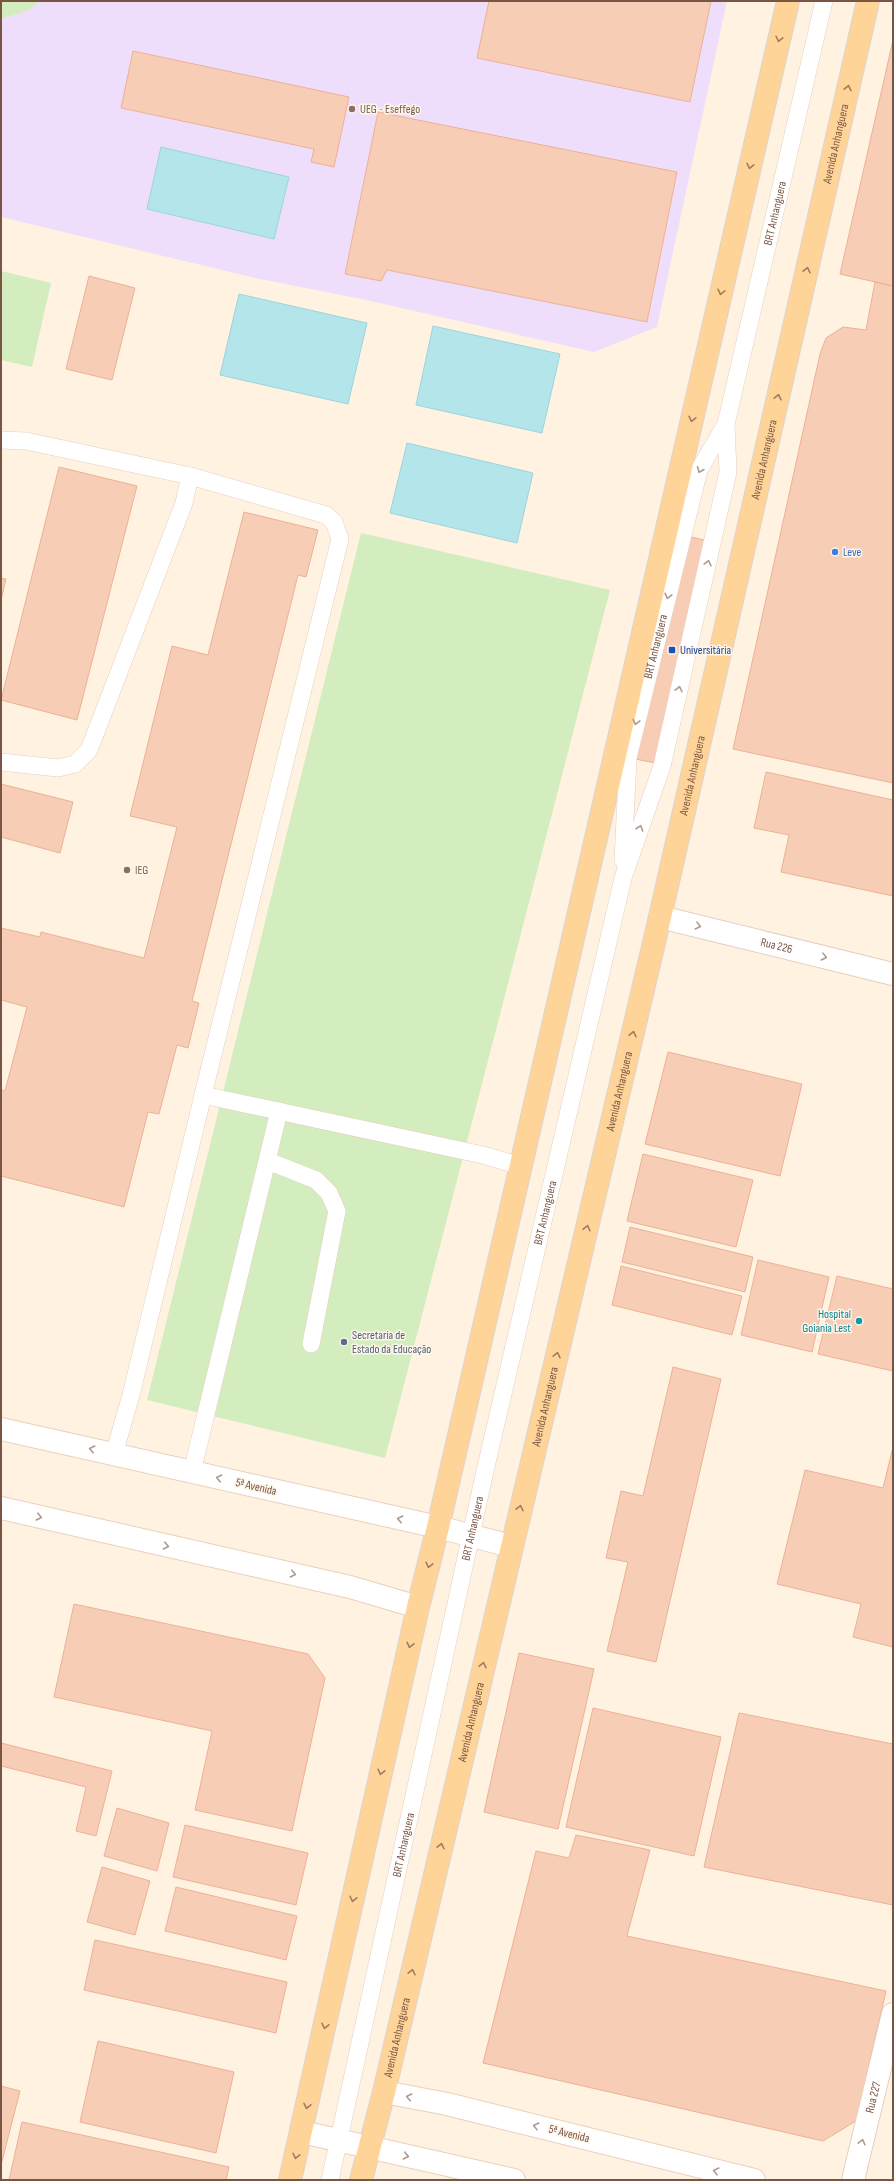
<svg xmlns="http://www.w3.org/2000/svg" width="894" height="2181" viewBox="0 0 894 2181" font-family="'Sofia Sans Condensed',sans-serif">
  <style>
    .education { fill: #efdefb }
    .green { fill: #d3edbe }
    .water { fill: #b4e5ea; stroke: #99d5dd }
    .building { fill: #f7cdb6; stroke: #ebb295 }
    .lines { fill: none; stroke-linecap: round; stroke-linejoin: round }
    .lane-casing { stroke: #e6cfbe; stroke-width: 18 }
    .street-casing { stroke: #e6cfbe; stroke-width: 24 }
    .secondary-casing { stroke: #ebd0bb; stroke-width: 24 }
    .primary-casing { stroke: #dcd3cf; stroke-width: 24 }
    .lane { stroke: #fff; stroke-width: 17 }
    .street { stroke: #fff; stroke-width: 22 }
    .secondary { stroke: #fff; stroke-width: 22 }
    .primary { stroke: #ffd498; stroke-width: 22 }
    .oneway { stroke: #a17b5e }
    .oneway2 { stroke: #af998f }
    .education-dot { fill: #8d6e63; stroke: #fff6ea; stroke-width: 1.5 }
    .shop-dot { fill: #3f7fe0; stroke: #fff6ea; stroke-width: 1.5 }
    .transit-dot { fill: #1a4fb4; stroke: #fff6ea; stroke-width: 1.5 }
    .culture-dot { fill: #0f9aa8; stroke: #fff6ea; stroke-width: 1.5 }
    .service-dot { fill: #5c6f8a; stroke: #fff6ea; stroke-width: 1.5 }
    .labels { text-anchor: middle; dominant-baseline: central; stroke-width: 3; stroke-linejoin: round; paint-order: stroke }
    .education-label { font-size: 12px; fill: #785e54; stroke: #fff6ea; text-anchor: start }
    .street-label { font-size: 12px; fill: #795545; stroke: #fff6ea }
    .shop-label { font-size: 12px; fill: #366cbe; stroke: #fff6ea; text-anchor: start }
    .transit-label { font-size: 12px; fill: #164399; stroke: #fff6ea; text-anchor: start }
    .culture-label { font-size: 12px; fill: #0d838f; stroke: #fff6ea; text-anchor: end }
    .service-label { font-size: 12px; fill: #4e5e75; stroke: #fff6ea; text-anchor: start }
  </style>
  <rect width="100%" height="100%" fill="#fff2e1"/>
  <path class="education" d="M 1,1 L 727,1 L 657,327 L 594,352 L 366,300 L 255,278 L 1,217 Z"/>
  <path class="green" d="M 1,1 L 40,1 L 29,10 L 1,19 Z
    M 1,271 L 51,283 L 32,367 L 1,360 Z
    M 361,533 L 610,590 L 385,1458 L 147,1400 Z"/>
  <path class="water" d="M 161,147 L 289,177 L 274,239 L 147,209 Z
    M 239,294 L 367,323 L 348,404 L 220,375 Z
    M 433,326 L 560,354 L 542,433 L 416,405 Z
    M 407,443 L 533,473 L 517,543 L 390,513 Z"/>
  <path class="building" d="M 489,1 L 711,1 L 690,102 L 477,58 Z
    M 893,40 L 893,286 L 840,274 Z
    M 133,51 L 349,97 L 334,167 L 311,162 L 314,149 L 121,108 Z
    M 378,112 L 677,172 L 647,322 L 387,270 L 381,281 L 345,274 Z
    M 89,276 L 135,288 L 112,380 L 66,369 Z
    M 875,282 L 893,286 L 893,783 L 733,749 L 820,354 L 826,338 L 843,327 L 866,330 Z
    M 59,467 L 137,486 L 77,720 L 1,700 Z
    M 244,512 L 318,530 L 306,577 L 298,575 L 192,1001 L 199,1003 L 188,1048 L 177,1045 L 159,1114 L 148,1112 L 124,1207 L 1,1176 L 1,1090 L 5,1091 L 27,1007 L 1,1000 L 1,928 L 40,937 L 41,932 L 144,958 L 177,827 L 130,816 L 172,646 L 208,655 Z
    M 687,536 L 708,541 L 656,763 L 635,759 Z
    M 1,578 L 6,579 L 1,600 Z
    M 766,772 L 893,800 L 893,896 L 781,872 L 789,835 L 754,828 Z
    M 1,784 L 73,802 L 60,853 L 1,837 Z
    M 668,1052 L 802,1084 L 780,1176 L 645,1144 Z
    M 643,1154 L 753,1180 L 736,1247 L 627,1221 Z
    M 630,1227 L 753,1257 L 745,1292 L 622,1262 Z
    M 758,1260 L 829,1277 L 812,1352 L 741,1335 Z
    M 621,1266 L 742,1296 L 732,1335 L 612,1305 Z
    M 837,1276 L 893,1289 L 893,1371 L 818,1354 Z
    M 673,1367 L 721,1379 L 656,1662 L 607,1651 L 628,1562 L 606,1558 L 621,1491 L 643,1496 Z
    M 893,1447 L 893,1647 L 853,1637 L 861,1604 L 777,1584 L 805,1470 L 883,1488 Z
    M 74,1604 L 308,1654 L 325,1678 L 292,1831 L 195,1810 L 212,1731 L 54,1697 Z
    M 519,1653 L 594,1669 L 558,1829 L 484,1812 Z
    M 593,1708 L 721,1737 L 694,1856 L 566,1827 Z
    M 739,1713 L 893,1744 L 893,1905 L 704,1867 Z
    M 1,1743 L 112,1771 L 96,1836 L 76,1831 L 86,1787 L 1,1766 Z
    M 117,1808 L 169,1823 L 157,1871 L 104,1856 Z
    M 185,1825 L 308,1853 L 296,1905 L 173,1877 Z
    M 576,1835 L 650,1850 L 627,1936 L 886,1991 L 856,2121 L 823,2141 L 483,2063 L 536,1851 L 569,1858 Z
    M 102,1867 L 150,1881 L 135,1935 L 87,1922 Z
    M 176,1887 L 297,1916 L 286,1960 L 165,1931 Z
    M 95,1940 L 287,1982 L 276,2033 L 84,1990 Z
    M 98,2041 L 234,2072 L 216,2153 L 80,2122 Z
    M 1,2086 L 20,2091 L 1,2165 Z
    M 22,2122 L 229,2167 L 226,2180 L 9,2180 Z"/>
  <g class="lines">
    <defs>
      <g id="lane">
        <path d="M 1,440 L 26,441 L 190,476"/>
        <path d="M 1,762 L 58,768 L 75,764 L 89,750 L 184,503 L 190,476 L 326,515 L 334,522 L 340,539 L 203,1095 L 131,1395 L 114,1454"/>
        <path id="s1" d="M 623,860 L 628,758 L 699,470 L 726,424"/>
        <path d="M 203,1095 L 483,1155 L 521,1166"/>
        <path d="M 268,1161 L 316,1180 L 329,1193 L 337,1211 L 311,1344"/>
        <path d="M 192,1472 L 279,1111"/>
        <path id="s2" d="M 330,2180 L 485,1471 L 623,878 L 662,766 L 728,472 L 726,424 L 824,1"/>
      </g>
      <g id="street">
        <path id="s3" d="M 660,917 L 893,974"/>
        <path id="s4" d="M 853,2180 L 893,2014"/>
      </g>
      <path id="secondary" d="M 1,1429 L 438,1527 L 511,1546
        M 1,1508 L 350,1587 L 418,1607
        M 384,2092 L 447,2104 L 754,2180
        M 302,2132 L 514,2180"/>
      <g id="primary">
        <path d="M 290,2180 L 418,1607 L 438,1527 L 788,1"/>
        <path id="s5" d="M 361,2180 L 384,2092 L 660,917 L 868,1"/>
      </g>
    </defs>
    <use href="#lane" class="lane-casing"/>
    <use href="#street" class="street-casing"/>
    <use href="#secondary" class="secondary-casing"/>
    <use href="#primary" class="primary-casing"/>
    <use href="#lane" class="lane"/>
    <use href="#street" class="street"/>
    <use href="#secondary" class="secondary"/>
    <use href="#primary" class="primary"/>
  </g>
  <defs><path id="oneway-chevron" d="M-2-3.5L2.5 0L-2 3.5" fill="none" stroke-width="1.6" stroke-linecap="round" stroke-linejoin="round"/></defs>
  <g class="oneway">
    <use href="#oneway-chevron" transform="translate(779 39) rotate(103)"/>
    <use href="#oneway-chevron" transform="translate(848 88) rotate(-77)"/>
    <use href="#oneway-chevron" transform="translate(750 166) rotate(103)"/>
    <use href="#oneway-chevron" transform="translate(807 270) rotate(-77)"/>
    <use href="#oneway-chevron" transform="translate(721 292) rotate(103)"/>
    <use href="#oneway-chevron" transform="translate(778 397) rotate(-77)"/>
    <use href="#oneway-chevron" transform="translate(692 419) rotate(103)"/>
    <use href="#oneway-chevron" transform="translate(633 1034) rotate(-77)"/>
    <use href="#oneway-chevron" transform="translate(587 1228) rotate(-77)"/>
    <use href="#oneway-chevron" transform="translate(557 1355) rotate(-77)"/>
    <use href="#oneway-chevron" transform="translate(520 1508) rotate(-77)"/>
    <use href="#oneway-chevron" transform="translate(429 1565) rotate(104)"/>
    <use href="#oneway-chevron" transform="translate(410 1645) rotate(103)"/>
    <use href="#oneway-chevron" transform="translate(483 1665) rotate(-77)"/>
    <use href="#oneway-chevron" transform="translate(381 1772) rotate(103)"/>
    <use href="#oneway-chevron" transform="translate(441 1846) rotate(-77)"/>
    <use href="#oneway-chevron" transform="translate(353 1899) rotate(103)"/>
    <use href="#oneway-chevron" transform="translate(412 1972) rotate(-77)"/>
    <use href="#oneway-chevron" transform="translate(325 2026) rotate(103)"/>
    <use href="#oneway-chevron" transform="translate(307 2106) rotate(102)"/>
    <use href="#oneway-chevron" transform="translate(296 2156) rotate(104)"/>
  </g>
  <g class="oneway2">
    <use href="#oneway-chevron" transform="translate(700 470) rotate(113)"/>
    <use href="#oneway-chevron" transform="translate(708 563) rotate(-77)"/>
    <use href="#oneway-chevron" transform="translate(668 596) rotate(104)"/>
    <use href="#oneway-chevron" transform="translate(679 689) rotate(-77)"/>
    <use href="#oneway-chevron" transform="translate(636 722) rotate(104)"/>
    <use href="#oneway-chevron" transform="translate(640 828) rotate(-71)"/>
    <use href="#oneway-chevron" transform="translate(698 926) rotate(14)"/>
    <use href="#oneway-chevron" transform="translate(824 957) rotate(14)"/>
    <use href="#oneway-chevron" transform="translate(92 1449) rotate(-167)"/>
    <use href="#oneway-chevron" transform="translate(219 1478) rotate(-167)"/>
    <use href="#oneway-chevron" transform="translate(39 1517) rotate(13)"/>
    <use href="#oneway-chevron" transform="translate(400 1519) rotate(-167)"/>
    <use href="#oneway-chevron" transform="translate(166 1546) rotate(13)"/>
    <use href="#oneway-chevron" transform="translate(293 1574) rotate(13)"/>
    <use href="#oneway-chevron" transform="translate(409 2097) rotate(-169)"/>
    <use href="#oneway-chevron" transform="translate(536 2126) rotate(-166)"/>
    <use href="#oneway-chevron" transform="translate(862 2142) rotate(-76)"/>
    <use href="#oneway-chevron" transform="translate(406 2156) rotate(13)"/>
    <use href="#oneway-chevron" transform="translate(716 2171) rotate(-166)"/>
  </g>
  <g class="education-dot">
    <circle cx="352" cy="109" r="4"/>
    <circle cx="127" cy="870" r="4"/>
  </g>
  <circle class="shop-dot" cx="835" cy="552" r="4"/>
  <rect class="transit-dot" x="668" y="646" width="8" height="8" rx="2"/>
  <circle class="culture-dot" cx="859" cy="1321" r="4"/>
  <circle class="service-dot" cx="344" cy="1342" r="4"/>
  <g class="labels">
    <g class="education-label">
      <text x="360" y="109">UEG - Eseffego</text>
      <text x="135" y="870">IEG</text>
    </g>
    <g class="street-label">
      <text stroke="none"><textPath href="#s5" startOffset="2091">Avenida Anhanguera</textPath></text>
      <text stroke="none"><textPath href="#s2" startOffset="2019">BRT Anhanguera</textPath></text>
      <text stroke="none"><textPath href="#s5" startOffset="1767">Avenida Anhanguera</textPath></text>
      <text stroke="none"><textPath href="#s1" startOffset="217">BRT Anhanguera</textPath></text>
      <text stroke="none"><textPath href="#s5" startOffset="1443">Avenida Anhanguera</textPath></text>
      <text stroke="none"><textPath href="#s3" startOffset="120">Rua 226</textPath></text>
      <text stroke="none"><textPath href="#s5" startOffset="1119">Avenida Anhanguera</textPath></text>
      <text stroke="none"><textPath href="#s2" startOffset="991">BRT Anhanguera</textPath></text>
      <text stroke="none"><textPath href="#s5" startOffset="795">Avenida Anhanguera</textPath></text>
      <text transform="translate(256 1487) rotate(13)">5ª Avenida</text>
      <text stroke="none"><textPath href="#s2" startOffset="667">BRT Anhanguera</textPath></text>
      <text stroke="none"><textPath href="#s5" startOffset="471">Avenida Anhanguera</textPath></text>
      <text stroke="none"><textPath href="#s2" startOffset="343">BRT Anhanguera</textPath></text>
      <text stroke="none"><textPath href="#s5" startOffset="147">Avenida Anhanguera</textPath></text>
      <text stroke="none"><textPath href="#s4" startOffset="85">Rua 227</textPath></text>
      <text transform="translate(569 2134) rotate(14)">5ª Avenida</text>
    </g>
    <g class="shop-label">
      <text x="843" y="552">Leve</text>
    </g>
    <g class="transit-label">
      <text x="680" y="650">Universitária</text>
    </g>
    <g class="culture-label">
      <text x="851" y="1314">Hospital<tspan x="851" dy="14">Goiania Lest</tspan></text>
    </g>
    <g class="service-label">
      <text x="352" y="1335">Secretaria de<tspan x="352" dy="14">Estado da Educação</tspan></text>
    </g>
  </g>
  <rect width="894" height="2181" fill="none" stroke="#795545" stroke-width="4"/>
</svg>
